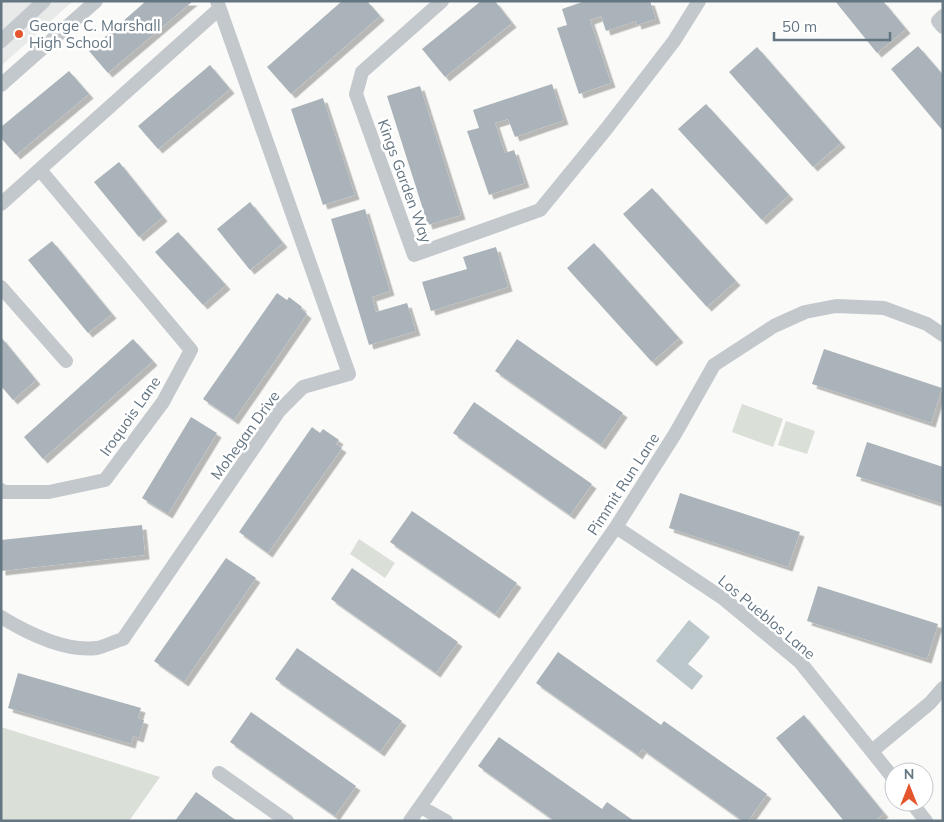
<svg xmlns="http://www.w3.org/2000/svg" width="944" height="822" viewBox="0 0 944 822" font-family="Mulish,sans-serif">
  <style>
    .built { fill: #e8e9e9 }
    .green { fill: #dadfd7 }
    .water { fill: #bbc7cb }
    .building { fill: #aab3b9; filter: url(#shadow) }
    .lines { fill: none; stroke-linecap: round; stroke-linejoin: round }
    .minor { stroke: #c3c8cc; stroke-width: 14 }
    .poi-dot { fill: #e4572e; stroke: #fff; stroke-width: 2 }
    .labels { text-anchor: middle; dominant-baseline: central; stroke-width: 5; stroke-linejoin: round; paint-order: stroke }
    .poi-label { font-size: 15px; fill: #657683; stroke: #fff; text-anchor: start }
    .street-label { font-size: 15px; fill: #657683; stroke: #fff }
  </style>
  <defs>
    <filter id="shadow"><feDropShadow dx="4.5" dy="4.5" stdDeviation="0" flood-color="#0004"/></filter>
  </defs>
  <rect width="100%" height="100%" fill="#fafaf8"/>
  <path class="built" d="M 1,1 L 73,1 L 1,66 Z"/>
  <path class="green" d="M 742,404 L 783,419 L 773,447 L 732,432 Z
    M 786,421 L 815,431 L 807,454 L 778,445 Z
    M 359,539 L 395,563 L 385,578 L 350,554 Z
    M 1,727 L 160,777 L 129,821 L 1,821 Z"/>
  <path class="water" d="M 689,620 L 710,637 L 688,664 L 703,676 L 692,690 L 656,661 Z"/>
  <path class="building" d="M 146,1 L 193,1 L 108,73 L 89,51 Z
    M 342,1 L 367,1 L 380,16 L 291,94 L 267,67 Z
    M 481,1 L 495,1 L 512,23 L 445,77 L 422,49 Z
    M 585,1 L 650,1 L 656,19 L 637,25 L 636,21 L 606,31 L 601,16 L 590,20 L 611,83 L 579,94 L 557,28 L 567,25 L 562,9 Z
    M 835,1 L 883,1 L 906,29 L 877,53 Z
    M 918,46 L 943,75 L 943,131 L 891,69 Z
    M 757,47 L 841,143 L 813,167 L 729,72 Z
    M 210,65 L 230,89 L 158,149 L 138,126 Z
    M 69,71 L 89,94 L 16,155 L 1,138 L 1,127 Z
    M 552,84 L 564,120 L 515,137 L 508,119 L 495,123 L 505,153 L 514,150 L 525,183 L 489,195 L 467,131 L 479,128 L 473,110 Z
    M 420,86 L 461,215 L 428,225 L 387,96 Z
    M 323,98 L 355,195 L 323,205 L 291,109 Z
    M 706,104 L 789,195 L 762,220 L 678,129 Z
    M 119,162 L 163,217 L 139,237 L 94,182 Z
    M 652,188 L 736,281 L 707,307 L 623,214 Z
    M 250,202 L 283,243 L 250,270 L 217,229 Z
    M 365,209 L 390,291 L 372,297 L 376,312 L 407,303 L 416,331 L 369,345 L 331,219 Z
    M 178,232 L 226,285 L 203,305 L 155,252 Z
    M 52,241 L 112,314 L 88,333 L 28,260 Z
    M 594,243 L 679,338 L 652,362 L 567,268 Z
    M 496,247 L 508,287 L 431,311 L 422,282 L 467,269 L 463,257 Z
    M 277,293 L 287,300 L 289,297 L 302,307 L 301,309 L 307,314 L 234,420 L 203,399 Z
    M 1,337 L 36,380 L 13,400 L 1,386 Z
    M 133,339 L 153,361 L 43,459 L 24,437 Z
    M 517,339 L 623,413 L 601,445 L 495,371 Z
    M 824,349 L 942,388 L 931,423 L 812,384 Z
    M 474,402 L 592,484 L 570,515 L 453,433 Z
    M 191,417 L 217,433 L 168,514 L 142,498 Z
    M 312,427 L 320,433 L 323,429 L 339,440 L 336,444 L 342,448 L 268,553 L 239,532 Z
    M 867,442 L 943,467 L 943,504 L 856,476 Z
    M 680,493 L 800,532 L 788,567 L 669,528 Z
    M 412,511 L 517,583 L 495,614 L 390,542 Z
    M 142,525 L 145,555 L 1,571 L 1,540 Z
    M 226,558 L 256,578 L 184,682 L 154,661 Z
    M 352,568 L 458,642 L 436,673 L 331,599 Z
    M 818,586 L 938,624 L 927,659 L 807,621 Z
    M 297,648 L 402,721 L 380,752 L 275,679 Z
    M 558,652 L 661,725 L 664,721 L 767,794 L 748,821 L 743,821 L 642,749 L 638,755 L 536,683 Z
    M 18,673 L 141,708 L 138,718 L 144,720 L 139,738 L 133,736 L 131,744 L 8,708 Z
    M 251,712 L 356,786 L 335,816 L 230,742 Z
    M 804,715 L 884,813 L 875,821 L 844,821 L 776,738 Z
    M 499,737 L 602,809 L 607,802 L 634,821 L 555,821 L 478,766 Z
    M 196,792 L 237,821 L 175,821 Z"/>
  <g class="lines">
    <path class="minor" d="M 442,1 L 362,72 L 356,94 L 414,255 L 540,210 L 607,128 L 674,41 L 699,1
      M 943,16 L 938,21 L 943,27
      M 1,41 L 44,1
      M 1,85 L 96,1
      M 1,204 L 219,9
      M 1,287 L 66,361
      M 1,490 L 2,492 L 49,492 L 105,480 L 163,402 L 191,350 L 41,171
      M 616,527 L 724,599 L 800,662 L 894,779
      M 1,617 C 27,633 66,652 97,648 C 106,646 115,641 123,639 L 279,411 L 303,387 L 349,374 L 217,1
      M 872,751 L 930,703 L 943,688
      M 219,773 L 287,821
      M 911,802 L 926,821
      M 421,807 L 446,821
      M 410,821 L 616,527 L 675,434 L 714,365 L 774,326 L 805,312 L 836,306 L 884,308 L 927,324 L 943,335"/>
  </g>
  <circle class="poi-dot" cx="19" cy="34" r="5"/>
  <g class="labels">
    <g class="poi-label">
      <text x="29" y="25">George C. Marshall<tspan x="29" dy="17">High School</tspan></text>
    </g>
    <g class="street-label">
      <text transform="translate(405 181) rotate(70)">Kings Garden Way</text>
      <text transform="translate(130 416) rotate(-55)">Iroquois Lane</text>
      <text transform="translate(245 435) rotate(-54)">Mohegan Drive</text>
      <text transform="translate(623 484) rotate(-57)">Pimmit Run Lane</text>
      <text transform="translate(767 617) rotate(40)">Los Pueblos Lane</text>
    </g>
  </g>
  <rect width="944" height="822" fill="none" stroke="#657683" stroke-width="5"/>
  <g transform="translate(909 787)"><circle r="24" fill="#ffffff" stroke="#c1c8cd"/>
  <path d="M0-4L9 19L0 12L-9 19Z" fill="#e4572e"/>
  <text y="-8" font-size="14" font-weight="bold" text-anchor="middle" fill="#657683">N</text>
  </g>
  <path d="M774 32v8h116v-8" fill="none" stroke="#657683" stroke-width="2.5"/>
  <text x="782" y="32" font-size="15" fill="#657683" stroke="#ffffff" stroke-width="4" paint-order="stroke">50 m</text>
</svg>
